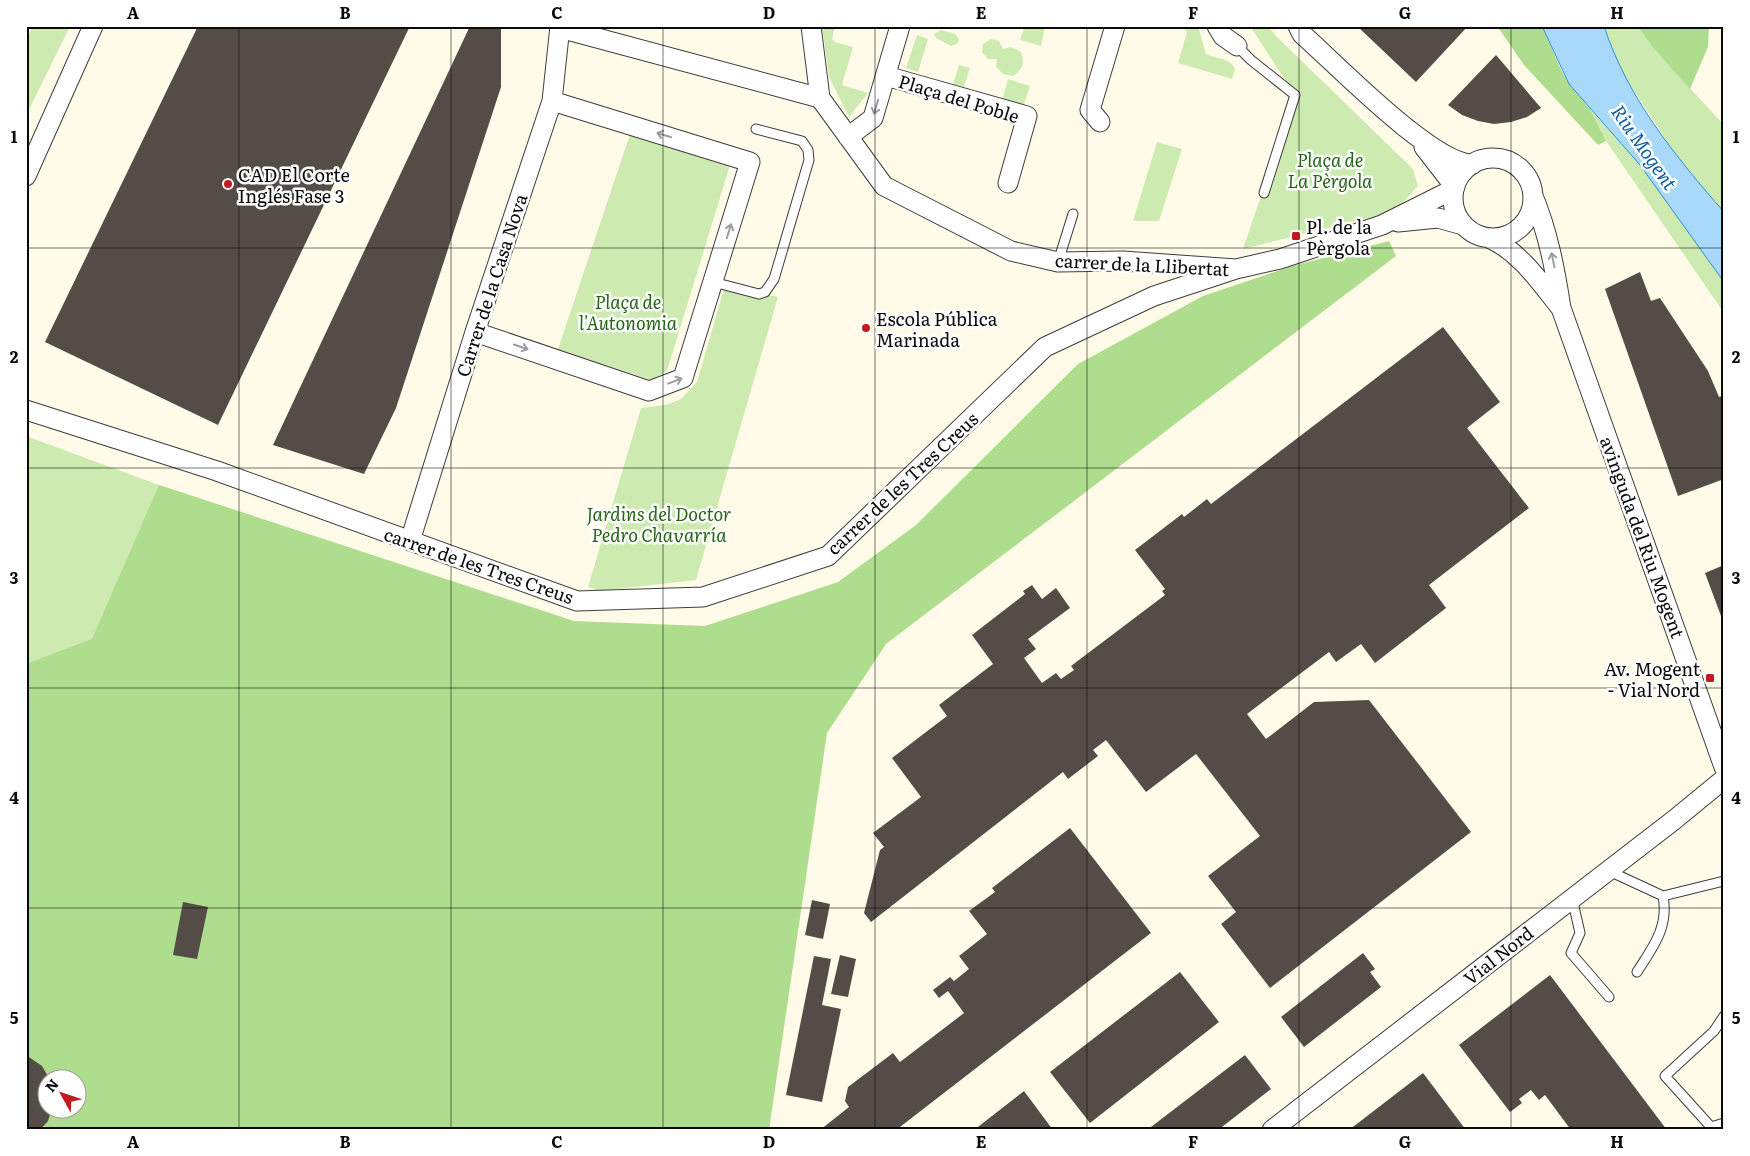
<svg xmlns="http://www.w3.org/2000/svg" width="1750" height="1156" viewBox="0 0 1750 1156" font-family="Literata,serif">
  <style>
    .green { fill: #cdebb0 }
    .forest { fill: #afdd8e; fill-rule: evenodd }
    .water { fill: #a9d9fa; stroke: #2c8cd5 }
    .building { fill: #544c46 }
    .lines { fill: none; stroke-linecap: round; stroke-linejoin: round }
    .service-casing { stroke: #3d3d3d; stroke-width: 11 }
    .minor-casing { stroke: #3d3d3d; stroke-width: 21 }
    .service { stroke: #fff; stroke-width: 9 }
    .minor { stroke: #fff; stroke-width: 19 }
    .oneway { stroke: #9d9d9d }
    .grid { fill: none; stroke: #0a0a0a; stroke-width: 1; stroke-opacity: 0.55 }
    .poi-dot { fill: #c21b1e; stroke: #fff; stroke-width: 2 }
    .labels { text-anchor: middle; dominant-baseline: central; stroke-width: 5; stroke-linejoin: round; paint-order: stroke }
    .street-label { font-size: 18px; fill: #0a0a0a; stroke: #fff }
    .park-label { font-size: 18px; font-style: italic; fill: #266518; stroke: #fff }
    .poi-label { font-size: 18px; fill: #0a0a0a; stroke: #fff; text-anchor: start }
    .water-label { font-size: 19px; font-style: italic; fill: #0e5da2; stroke: #fff }
    .neatline { fill: none; stroke: #0a0a0a; stroke-width: 2 }
    .grid-label { font-size: 16px; text-anchor: middle; font-weight: bold; fill: #0a0a0a }
  </style>
  <rect width="100%" height="100%" fill="#fffbe8"/>
  <path class="green" d="M 33,26 L 70,26 L 26,116 L 26,40 Z
    M 822,26 L 835,26 L 832,39 L 835,42 L 853,47 L 842,85 L 868,93 L 849,117 L 829,77 Z
    M 1025,26 L 1045,26 L 1041,46 L 1020,40 Z
    M 1182,26 L 1198,26 L 1206,54 C 1216,59 1231,58 1235,69 L 1232,79 L 1178,63 L 1187,32 Z
    M 1250,26 L 1268,26 L 1276,36 L 1413,169 L 1418,186 L 1398,208 L 1389,213 L 1243,249 L 1295,95 Z
    M 1604,26 L 1637,26 L 1654,49 L 1724,125 L 1724,212 L 1681,163 L 1621,71 Z
    M 941,30 L 955,34 L 959,39 L 957,44 L 951,46 L 936,38 L 934,34 Z
    M 917,35 L 928,39 L 918,72 L 906,68 Z
    M 991,39 L 999,41 L 1003,49 L 1011,47 L 1021,52 C 1025,63 1023,69 1013,76 L 1003,74 L 996,67 L 997,59 L 988,59 L 982,52 L 983,44 Z
    M 959,65 L 970,68 L 964,87 L 953,84 Z
    M 1008,79 L 1030,86 L 1023,107 L 1002,100 Z
    M 1590,109 L 1640,165 L 1724,282 L 1724,313 L 1606,141 Z
    M 630,134 L 730,165 L 667,371 L 651,380 L 558,349 Z
    M 1157,142 L 1182,149 L 1159,221 L 1133,221 Z
    M 725,285 L 778,297 L 696,580 L 600,591 L 588,587 L 641,408 L 666,405 L 681,399 L 697,382 Z
    M 26,436 L 159,485 L 354,549 L 26,664 Z"/>
  <path class="forest" d="M 1497,26 L 1542,26 L 1562,72 L 1569,84 L 1590,109 L 1606,141 L 1598,145 L 1524,65 Z
    M 1637,26 L 1709,26 L 1708,47 L 1690,89 L 1654,49 Z
    M 1389,241 L 1396,256 L 886,644 L 827,733 L 769,1130 L 26,1130 L 26,664 L 92,639 L 159,485 L 574,621 L 705,626 L 838,582 L 916,525 L 1078,364 L 1203,296 L 1292,266 ZM 48,1078 L 78,1078 L 78,1108 L 48,1108 Z"/>
  <path class="water" d="M 1542,26 L 1604,26 C 1627,97 1675,156 1724,212 L 1724,282 L 1640,165 L 1569,84 Z"/>
  <path class="building" d="M 198,26 L 410,26 L 218,425 L 45,342 Z
    M 470,26 L 501,26 L 501,87 L 396,408 L 364,474 L 273,445 Z
    M 1357,26 L 1468,26 L 1416,82 Z
    M 1496,55 L 1541,108 L 1527,117 L 1511,122 L 1494,124 L 1478,121 L 1462,115 L 1448,105 Z
    M 1640,272 L 1651,301 L 1660,298 L 1708,371 L 1719,397 L 1724,395 L 1724,479 L 1678,496 L 1605,289 Z
    M 1443,327 L 1500,402 L 1467,428 L 1529,508 L 1429,585 L 1446,608 L 1375,663 L 1361,644 L 1336,662 L 1329,652 L 1247,714 L 1266,739 L 1314,702 L 1369,700 L 1471,832 L 1270,988 L 1221,924 L 1236,912 L 1208,876 L 1260,836 L 1196,754 L 1146,792 L 1106,740 L 1093,750 L 1098,756 L 1068,779 L 1063,772 L 871,922 L 864,913 L 880,850 L 884,847 L 873,833 L 921,797 L 892,758 L 947,716 L 939,705 L 993,664 L 972,635 L 1025,594 L 1023,591 L 1032,585 L 1042,599 L 1056,588 L 1070,608 L 1028,639 L 1036,649 L 1024,658 L 1042,683 L 1056,673 L 1061,679 L 1074,670 L 1071,666 L 1165,595 L 1162,591 L 1165,589 L 1135,550 L 1182,514 L 1184,517 L 1207,499 L 1211,504 Z
    M 1724,565 L 1724,624 L 1705,573 Z
    M 1070,828 L 1151,933 L 896,1130 L 820,1130 L 849,1107 L 845,1101 L 848,1087 L 893,1053 L 900,1062 L 964,1013 L 948,991 L 939,998 L 933,990 L 950,977 L 954,981 L 969,969 L 959,956 L 987,934 L 969,911 L 995,892 L 992,888 Z
    M 812,900 L 830,904 L 823,939 L 805,935 Z
    M 183,902 L 208,907 L 197,959 L 173,955 Z
    M 1363,953 L 1375,969 L 1370,972 L 1381,987 L 1304,1047 L 1281,1017 Z
    M 840,955 L 856,959 L 848,997 L 831,994 Z
    M 814,956 L 831,959 L 822,1005 L 841,1009 L 822,1102 L 786,1095 Z
    M 1180,972 L 1219,1022 L 1090,1123 L 1050,1072 Z
    M 1550,975 L 1667,1130 L 1571,1130 L 1545,1095 L 1539,1100 L 1531,1090 L 1519,1099 L 1522,1103 L 1510,1112 L 1459,1045 Z
    M 26,1055 L 42,1066 L 49,1078 L 48,1108 L 52,1108 L 48,1121 L 40,1130 L 26,1130 Z
    M 1245,1055 L 1271,1089 L 1218,1130 L 1147,1130 Z
    M 1423,1073 L 1466,1130 L 1349,1130 Z
    M 1024,1091 L 1053,1130 L 974,1130 Z"/>
  <g class="lines">
    <defs>
      <path id="service" d="M 1237,46 L 1251,60 L 1295,95 L 1264,193
        M 1058,262 L 1073,214
        M 713,282 L 759,294 L 765,292 L 774,279 L 809,160 L 808,150 L 802,141 L 756,129
        M 1609,871 L 1663,896 C 1669,927 1653,947 1637,972
        M 1663,896 L 1724,881
        M 1572,898 L 1580,933 L 1571,953 L 1609,997
        M 1724,1016 L 1714,1031 L 1665,1076 L 1711,1127 L 1724,1123"/>
      <path id="minor" d="M 811,26 L 820,98 L 884,186 L 1011,251 L 1058,262 L 1123,261 L 1236,269 L 1280,259 L 1382,225 L 1454,189
        M 1217,26 L 1223,36 L 1237,46
        M 1298,26 L 1302,34 C 1335,63 1433,165 1473,164
        M 560,28 L 820,98
        M 886,76 L 1027,116 L 1008,183
        M 1100,122 L 1090,110 L 1115,26
        M 848,137 L 873,118 L 900,26
        M 1424,147 L 1455,187
        M1453 198a40 40 0 1 1 80 0a40 40 0 1 1-80 0Z
        M 26,176 L 93,26
        M 1533,196 C 1548,232 1555,269 1561,308 L 1724,767
        M 1398,222 L 1438,218 L 1463,225
        M 1489,238 C 1519,251 1540,282 1560,307
        M 475,332 L 649,391 L 683,378 L 750,162 L 552,101
        M 26,410 L 217,471 L 577,601 L 703,597 L 828,556 L 1045,347 L 1154,296 L 1236,269
        M 410,541 L 475,332 L 552,101 L 560,26
        M 1272,1130 L 1674,820 L 1724,779"/>
    </defs>
    <use href="#service" class="service-casing"/>
    <use href="#minor" class="minor-casing"/>
    <use href="#service" class="service"/>
    <use href="#minor" class="minor"/>
  </g>
  <defs><path id="oneway-shaft" d="M-6 0H5M1.5-3L5.5 0L1.5 3" fill="none" stroke-width="1.6" stroke-linecap="round" stroke-linejoin="round" transform="scale(1.25)"/></defs>
  <g class="oneway">
    <use href="#oneway-shaft" transform="translate(876 107) rotate(107)"/>
    <use href="#oneway-shaft" transform="translate(664 135) rotate(-163)"/>
    <use href="#oneway-shaft" transform="translate(729 231) rotate(-73)"/>
    <use href="#oneway-shaft" transform="translate(1553 260) rotate(-102)"/>
    <use href="#oneway-shaft" transform="translate(521 347) rotate(19)"/>
    <use href="#oneway-shaft" transform="translate(675 381) rotate(-21)"/>
  </g>
  <path class="grid" d="M 239,26 L 239,1130M 451,26 L 451,1130M 663,26 L 663,1130M 875,26 L 875,1130M 1087,26 L 1087,1130M 1299,26 L 1299,1130M 1511,26 L 1511,1130M 26,248 L 1724,248M 26,468 L 1724,468M 26,688 L 1724,688M 26,908 L 1724,908"/>
  <g class="poi-dot">
    <circle cx="228" cy="184" r="5"/>
    <rect x="1291" y="231" width="10" height="10" rx="2.5"/>
    <circle cx="866" cy="328" r="5"/>
    <rect x="1705" y="673" width="10" height="10" rx="2.5"/>
  </g>
  <g class="labels">
    <g class="street-label">
      <text transform="translate(959 98) rotate(17)">Plaça del Poble</text>
      <text transform="translate(1142 264) rotate(3)">carrer de la Llibertat</text>
      <text transform="translate(491 285) rotate(-72)">Carrer de la Casa Nova</text>
      <text transform="translate(902 483) rotate(-43)">carrer de les Tres Creus</text>
      <text transform="translate(1643 537) rotate(70)">avinguda del Riu Mogent</text>
      <text transform="translate(479 565) rotate(19)">carrer de les Tres Creus</text>
      <text transform="translate(1498 955) rotate(-38)">Vial Nord</text>
    </g>
    <g class="park-label">
      <text x="1330" y="159">Plaça de<tspan x="1330" dy="21">La Pèrgola</tspan></text>
      <text x="628" y="301">Plaça de<tspan x="628" dy="21">l'Autonomia</tspan></text>
      <text x="659" y="513">Jardins del Doctor<tspan x="659" dy="21">Pedro Chavarría</tspan></text>
    </g>
    <g class="poi-label">
      <text x="238" y="174">CAD El Corte<tspan x="238" dy="21">Inglés Fase 3</tspan></text>
      <text x="1306" y="226">Pl. de la<tspan x="1306" dy="21">Pèrgola</tspan></text>
      <text x="876" y="318">Escola Pública<tspan x="876" dy="21">Marinada</tspan></text>
      <text x="1700" y="668" text-anchor="end">Av. Mogent<tspan x="1700" dy="21">- Vial Nord</tspan></text>
    </g>
    <g class="water-label">
      <text transform="translate(1645 147) rotate(55)">Riu Mogent</text>
    </g>
  </g>
  <rect width="1750" height="1156" fill="none" stroke="#ffffff" stroke-width="55"/>
  <g transform="translate(62 1094) rotate(310)"><circle r="24" fill="#ffffff" stroke="#9d9d9d"/>
  <path d="M0-4L9 19L0 12L-9 19Z" fill="#c21b1e"/>
  <text y="-8" font-size="14" font-weight="bold" text-anchor="middle" fill="#0a0a0a">N</text>
  </g>
  <rect x="28" y="28" width="1694" height="1100" class="neatline"/>
  <g class="grid-label">
    <text x="133" y="19">A</text>
    <text x="345" y="19">B</text>
    <text x="557" y="19">C</text>
    <text x="769" y="19">D</text>
    <text x="981" y="19">E</text>
    <text x="1193" y="19">F</text>
    <text x="1405" y="19">G</text>
    <text x="1617" y="19">H</text>
    <text x="14" y="143">1</text>
    <text x="1736" y="143">1</text>
    <text x="14" y="363">2</text>
    <text x="1736" y="363">2</text>
    <text x="14" y="584">3</text>
    <text x="1736" y="584">3</text>
    <text x="14" y="804">4</text>
    <text x="1736" y="804">4</text>
    <text x="14" y="1024">5</text>
    <text x="1736" y="1024">5</text>
    <text x="133" y="1148">A</text>
    <text x="345" y="1148">B</text>
    <text x="557" y="1148">C</text>
    <text x="769" y="1148">D</text>
    <text x="981" y="1148">E</text>
    <text x="1193" y="1148">F</text>
    <text x="1405" y="1148">G</text>
    <text x="1617" y="1148">H</text>
  </g>
</svg>
